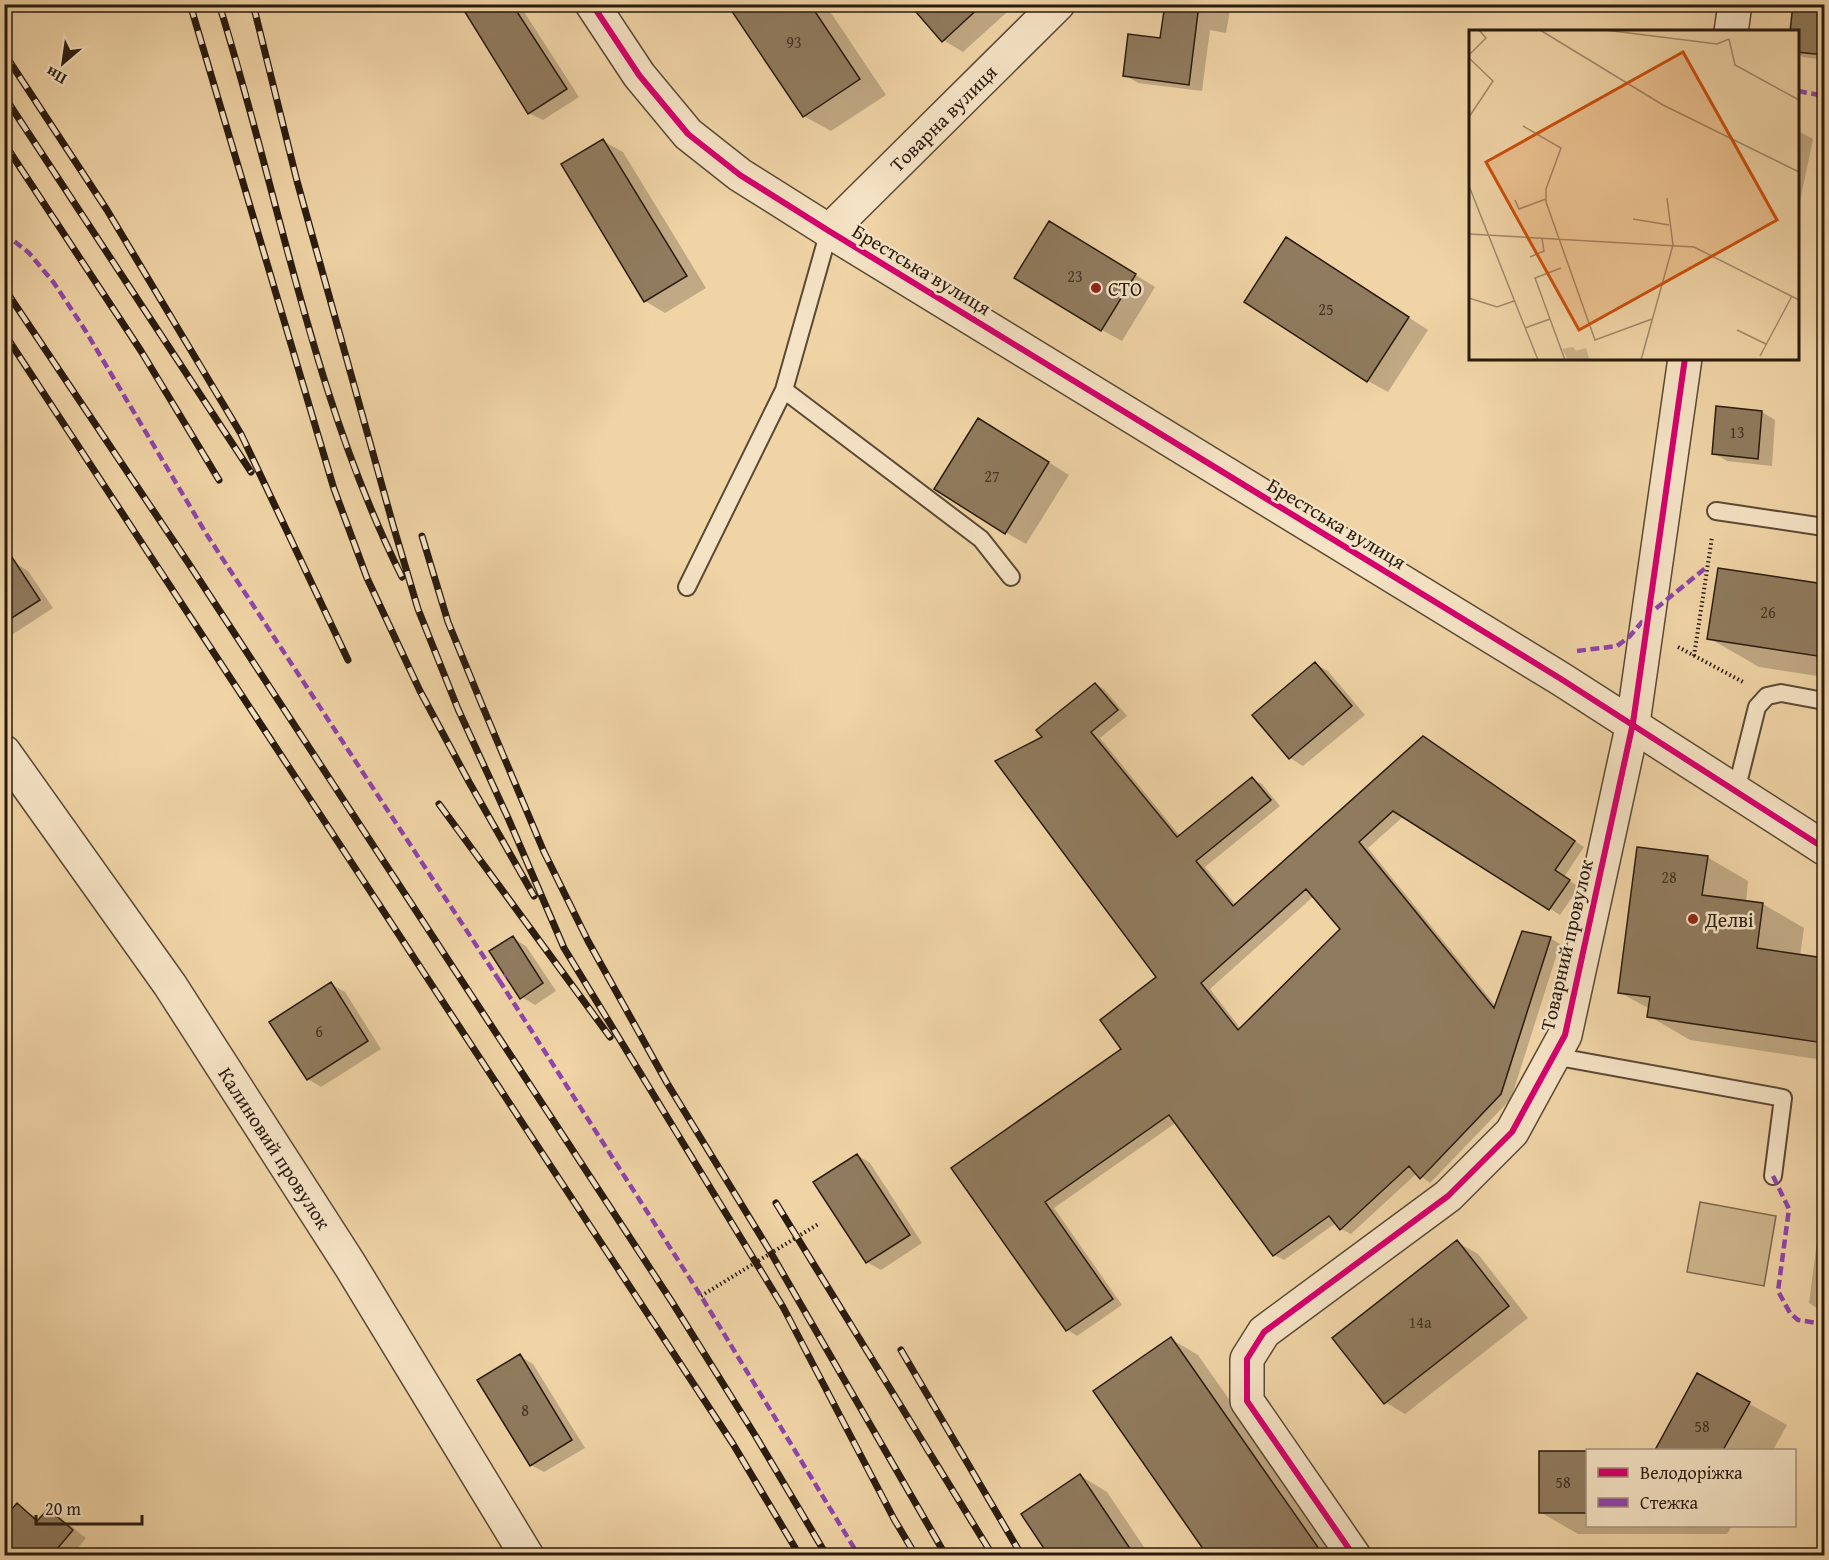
<svg xmlns="http://www.w3.org/2000/svg" width="1829" height="1560" viewBox="0 0 1829 1560" font-family="'Gentium Book Plus',serif">
  <style>
    .green { fill: #ceb58c; stroke: #7c684e; stroke-width: 1.5 }
    .shadow { fill: #0003; fill-rule: evenodd }
    .building { fill: #907b5e; stroke: #291b0f; stroke-width: 1.5; fill-rule: evenodd }
    .lines { fill: none; stroke-linecap: round; stroke-linejoin: round }
    .service-casing { stroke: #5b4935; stroke-width: 20 }
    .minor-casing { stroke: #5b4935; stroke-width: 36 }
    .tertiary-casing { stroke: #5b4935; stroke-width: 36 }
    .path { stroke: #291b0f; stroke-width: 4; stroke-dasharray: 1.5 3; stroke-linecap: butt }
    .service { stroke: #f5e3c5; stroke-width: 16 }
    .minor { stroke: #f5e3c5; stroke-width: 33 }
    .tertiary { stroke: #f5e3c5; stroke-width: 33 }
    .rail-casing { stroke: #291b0f; stroke-width: 7 }
    .rail { stroke: #f5e3c5; stroke-width: 4.5; stroke-dasharray: 14; stroke-linecap: butt }
    .quiet { stroke: #8e44ad; stroke-width: 4.5; stroke-dasharray: 9 4.5; stroke-linecap: butt }
    .cycleway-casing { stroke: #f5e3c5; stroke-width: 10 }
    .cycleway { stroke: #d6006c; stroke-width: 6 }
    .poi-dot { fill: #8f2418; stroke: #f5e3c5; stroke-width: 2 }
    .labels { text-anchor: middle; dominant-baseline: central; stroke-width: 5; stroke-linejoin: round; paint-order: stroke }
    .number-label { font-size: 16px; fill: #433323 }
    .street-label { font-size: 20px; fill: #291b0f; stroke: #f5e3c5 }
    .poi-label { font-size: 20px; fill: #291b0f; stroke: #f5e3c5; text-anchor: start }
    .inset-road { fill: none; stroke: #a08a6a; stroke-width: 1.5 }
    .view { fill: #cb500c; fill-opacity: 0.15; stroke: #cb500c; stroke-width: 3 }
    .inset-edge { fill: none; stroke: #291b0f; stroke-width: 3 }
  </style>
  <rect width="100%" height="100%" fill="#f0d4a6"/>
  <filter id="stains"><feTurbulence type="fractalNoise" baseFrequency=".00333" numOctaves="4"/><feColorMatrix values="0 0 0 0 .2 0 0 0 0 .09 0 0 0 0 .02 0 0 0 .5 -.17"/></filter>
  <radialGradient id="worn" r=".72"><stop offset=".6" stop-color="#630" stop-opacity="0"/><stop offset="1" stop-color="#630" stop-opacity=".3"/></radialGradient>
  <path class="green" d="M 1700,1202 L 1776,1216 L 1764,1286 L 1687,1272 Z"/>
  <path class="shadow" d="M 462,4 L 519,4 L 579,97 L 543,120 L 529,113 Z
    M 729,4 L 825,4 L 886,95 L 831,131 L 804,116 Z
    M 911,4 L 1016,4 L 963,52 L 943,40 Z
    M 1167,4 L 1231,4 L 1226,33 L 1210,30 L 1202,91 L 1138,83 L 1125,75 L 1161,40 Z
    M 1795,4 L 1824,4 L 1824,60 L 1803,57 L 1798,54 Z
    M 1798,131 L 1813,139 L 1800,201 L 1798,200 Z
    M 603,141 L 623,152 L 706,288 L 665,313 L 645,301 Z
    M 1070,234 L 1155,287 L 1122,341 L 1102,330 Z
    M 1307,251 L 1428,330 L 1388,392 L 1368,381 Z
    M 1718,408 L 1762,412 L 1775,420 L 1772,466 L 1727,461 L 1714,453 Z
    M 999,431 L 1069,475 L 1026,544 L 1005,532 Z
    M 15,563 L 28,571 L 53,608 L 10,636 L 4,633 L 4,570 Z
    M 1719,569 L 1824,586 L 1824,677 L 1759,667 L 1709,638 Z
    M 1315,664 L 1328,671 L 1365,715 L 1303,766 L 1290,758 Z
    M 1096,684 L 1105,690 L 1127,716 L 1100,738 L 1181,837 L 1252,779 L 1262,784 L 1280,806 L 1205,867 L 1236,905 L 1434,743 L 1584,847 L 1564,877 L 1579,887 L 1560,915 L 1404,816 L 1368,848 L 1496,1006 L 1550,938 L 1560,944 L 1511,1099 L 1430,1183 L 1417,1173 L 1351,1234 L 1341,1229 L 1336,1223 L 1284,1260 L 1274,1255 L 1177,1122 L 1054,1208 L 1122,1305 L 1077,1336 L 1068,1330 L 953,1168 L 1123,1049 L 1158,977 L 1044,737 ZM 1314,896 L 1342,929 L 1241,1029 L 1210,989 Z
    M 1707,857 L 1748,881 L 1746,902 L 1763,904 L 1804,928 L 1800,956 L 1824,960 L 1824,1060 L 1690,1040 L 1649,1016 L 1650,1009 L 1619,992 Z
    M 513,938 L 526,946 L 556,991 L 535,1005 L 522,997 Z
    M 331,984 L 345,992 L 381,1049 L 321,1087 L 308,1079 Z
    M 857,1155 L 870,1163 L 922,1243 L 881,1270 L 867,1262 Z
    M 1824,1188 L 1824,1313 L 1809,1303 Z
    M 1457,1242 L 1478,1254 L 1528,1318 L 1405,1414 L 1385,1402 Z
    M 1171,1339 L 1198,1355 L 1339,1556 L 1210,1556 Z
    M 520,1356 L 533,1364 L 585,1448 L 544,1472 L 531,1465 Z
    M 1698,1375 L 1787,1425 L 1773,1450 L 1656,1450 Z
    M 1540,1452 L 1588,1452 L 1588,1526 L 1732,1526 L 1727,1534 L 1578,1534 L 1540,1512 Z
    M 1081,1476 L 1107,1492 L 1150,1556 L 1050,1556 Z
    M 17,1505 L 40,1520 L 48,1511 L 61,1518 L 86,1538 L 71,1556 L 29,1556 Z"/>
  <path class="building" d="M 460,4 L 512,4 L 567,89 L 528,114 Z
    M 727,4 L 810,4 L 860,79 L 803,117 Z
    M 909,4 L 983,4 L 942,42 Z
    M 1165,4 L 1199,4 L 1189,85 L 1123,76 L 1128,34 L 1160,38 Z
    M 1793,4 L 1824,4 L 1824,55 L 1797,52 L 1797,32 L 1790,32 Z
    M 603,139 L 687,276 L 644,302 L 561,164 Z
    M 1049,221 L 1136,274 L 1101,331 L 1014,278 Z
    M 1286,237 L 1409,317 L 1367,382 L 1244,302 Z
    M 1716,406 L 1762,411 L 1758,459 L 1712,454 Z
    M 978,418 L 1049,462 L 1005,534 L 934,489 Z
    M 4,545 L 40,600 L 4,623 Z
    M 1718,568 L 1824,584 L 1824,657 L 1707,639 Z
    M 1315,662 L 1352,706 L 1289,759 L 1252,715 Z
    M 1095,683 L 1118,710 L 1091,732 L 1177,837 L 1252,777 L 1271,800 L 1196,861 L 1233,906 L 1423,736 L 1575,841 L 1555,870 L 1570,880 L 1549,910 L 1393,811 L 1359,842 L 1494,1008 L 1522,931 L 1551,937 L 1501,1094 L 1420,1179 L 1409,1166 L 1340,1230 L 1329,1216 L 1273,1256 L 1169,1115 L 1045,1202 L 1113,1299 L 1066,1331 L 951,1168 L 1121,1049 L 1100,1020 L 1156,977 L 995,761 L 1042,737 L 1036,730 ZM 1306,889 L 1340,929 L 1238,1030 L 1201,983 Z
    M 1637,847 L 1708,856 L 1702,895 L 1763,903 L 1757,948 L 1824,958 L 1824,1043 L 1647,1017 L 1650,997 L 1618,993 Z
    M 513,936 L 543,983 L 520,999 L 489,951 Z
    M 331,982 L 368,1041 L 307,1080 L 269,1022 Z
    M 857,1154 L 910,1235 L 866,1263 L 813,1182 Z
    M 1457,1240 L 1509,1306 L 1384,1404 L 1332,1338 Z
    M 1171,1337 L 1324,1556 L 1208,1556 L 1093,1391 Z
    M 520,1354 L 572,1440 L 530,1466 L 477,1380 Z
    M 1697,1373 L 1750,1402 L 1723,1450 L 1655,1450 Z
    M 1539,1451 L 1587,1451 L 1587,1513 L 1539,1513 Z
    M 1080,1474 L 1135,1556 L 1049,1556 L 1021,1514 Z
    M 17,1503 L 37,1521 L 48,1509 L 73,1530 L 51,1556 L 4,1556 L 4,1518 Z"/>
  <g class="lines">
    <defs>
      <path id="service" d="M 784,390 L 981,539 L 1011,577
        M 1716,511 L 1824,527
        M 687,587 L 784,390 L 829,231
        M 1736,791 L 1757,707 L 1767,696 L 1781,693 L 1824,701
        M 1553,1056 L 1783,1098 L 1773,1176"/>
      <path id="minor" d="M 1731,32 L 1735,4
        M 829,231 L 1058,4
        M 4,752 L 170,985 L 350,1265 L 527,1556
        M 1354,1556 L 1247,1401 L 1247,1359 L 1264,1332 L 1448,1196 L 1512,1132 L 1565,1035 L 1633,723 L 1685,358"/>
      <path id="tertiary" d="M 592,4 L 639,75 L 688,134 L 740,175 L 829,231 L 1561,679 L 1824,848"/>
    </defs>
    <use href="#service" class="service-casing"/>
    <use href="#minor" class="minor-casing"/>
    <use href="#tertiary" class="tertiary-casing"/>
    <path class="path" d="M 1678,647 L 1743,682
      M 1694,656 L 1712,537
      M 701,1296 L 820,1223"/>
    <use href="#service" class="service"/>
    <use href="#minor" class="minor"/>
    <use href="#tertiary" class="tertiary"/>
    <defs>
      <path id="rail" d="M 190,4 L 334,489 L 367,578 L 420,691 L 469,782 L 534,896
        M 219,4 C 279,195 312,397 402,577
        M 253,4 L 297,181 L 393,525 L 418,609 L 458,709 L 508,818 L 564,948 L 783,1307 L 894,1519 L 916,1556
        M 4,53 L 107,210 L 241,434 L 348,660
        M 4,96 L 251,472
        M 4,143 L 141,351 L 219,480
        M 4,288 L 189,564 L 672,1302 L 755,1435 L 827,1556
        M 4,333 L 733,1444 L 800,1556
        M 422,536 L 448,622 L 482,705 L 544,852 L 588,941 L 667,1083 L 771,1253 L 946,1556
        M 439,804 L 610,1037
        M 776,1203 L 993,1556
        M 901,1350 L 1022,1556"/>
    </defs>
    <use href="#rail" class="rail-casing"/>
    <use href="#rail" class="rail"/>
    <path class="quiet" d="M 1798,91 L 1824,96
      M 4,233 L 29,253 L 54,283 L 85,330 L 207,535 L 499,980 L 506,975
      M 1577,651 L 1617,646 L 1629,637 L 1648,615 L 1708,566
      M 499,980 L 701,1296 L 859,1556
      M 1773,1176 L 1789,1209 L 1778,1291 L 1790,1313 L 1798,1320 L 1824,1324"/>
    <defs>
      <path id="cycleway" d="M 592,4 L 639,75 L 688,134 L 740,175 L 829,231 L 1561,679 L 1824,848
        M 1354,1556 L 1247,1401 L 1247,1359 L 1264,1332 L 1448,1196 L 1512,1132 L 1565,1035 L 1633,723 L 1685,358"/>
    </defs>
    <use href="#cycleway" class="cycleway-casing"/>
    <use href="#cycleway" class="cycleway"/>
  </g>
  <g class="poi-dot">
    <circle cx="1096" cy="288" r="6"/>
    <circle cx="1693" cy="919" r="6"/>
  </g>
  <g class="labels">
    <g class="number-label">
      <text x="794" y="42">93</text>
      <text x="1075" y="276">23</text>
      <text x="1326" y="309">25</text>
      <text x="1737" y="432">13</text>
      <text x="992" y="476">27</text>
      <text x="1768" y="612">26</text>
      <text x="1669" y="877">28</text>
      <text x="319" y="1031">6</text>
      <text x="1420" y="1322">14а</text>
      <text x="525" y="1410">8</text>
      <text x="1702" y="1426">58</text>
      <text x="1563" y="1482">58</text>
    </g>
    <g class="street-label">
      <text transform="translate(943 118) rotate(-45)">Товарна вулиця</text>
      <text transform="translate(922 269) rotate(31)">Брестська вулиця</text>
      <text transform="translate(1337 523) rotate(31)">Брестська вулиця</text>
      <text transform="translate(1566 945) rotate(-77)">Товарний провулок</text>
      <text transform="translate(275 1148) rotate(57)">Калиновий провулок</text>
    </g>
    <g class="poi-label">
      <text x="1108" y="288">СТО</text>
      <text x="1705" y="919">Делві</text>
    </g>
  </g>
  <g transform="translate(1469 30)">
    <rect width="330" height="330" fill="#f0d4a6"/>
    <path d="M 104,317 L 107,321 L 117,318 L 120,328 L 127,330 L 99,330 L 93,319 Z" fill="#ceb58c"/>
    <path class="inset-road" d="M 71,0 L 194,75 L 330,142M 136,0 L 248,14 L 260,9M 260,9 L 266,35 L 330,70M 0,25 L 17,8 L 10,0M 0,28 L 24,51 L 0,87M 54,96 L 92,118 L 77,159 L 77,172 L 126,310 L 183,289M 0,156 L 69,330M 46,170 L 50,179 L 77,169M 164,189 L 200,195M 0,204 L 225,217 L 330,270M 61,227 L 75,221 L 73,209M 92,238 L 66,248 L 96,330M 0,268 L 28,277 L 45,271M 56,298 L 81,289M 268,300 L 297,314M 291,326 L 323,266M 172,330 L 204,215 L 198,168"/>
    <path class="view" d="M 214,22 L 308,190 L 110,300 L 17,132 Z"/>
    <rect width="330" height="330" class="inset-edge"/>
  </g>
  <rect width="1829" height="1560" fill="none" stroke="#f0d4a6" stroke-width="24"/>
  <rect x="6" y="6" width="1817" height="1548" fill="none" stroke="#291b0f" stroke-width="3"/>
  <rect x="12" y="12" width="1805" height="1536" fill="none" stroke="#291b0f" stroke-width="1.5"/>
  <rect x="1586" y="1449" width="210" height="78" fill="#f5e3c5" stroke="#a3937c" stroke-width="1.5"/>
  <rect x="1598" y="1468" width="30" height="9" fill="#d6006c" stroke="#a3937c" stroke-width="1.5"/>
  <text x="1640" y="1479" font-size="18" fill="#291b0f">Велодоріжка</text>
  <rect x="1598" y="1498" width="30" height="9" fill="#8e44ad" stroke="#a3937c" stroke-width="1.5"/>
  <text x="1640" y="1509" font-size="18" fill="#291b0f">Стежка</text>
  <g transform="translate(63 63) rotate(209)" stroke="#f5e3c5" stroke-width="4.5" paint-order="stroke">
  <path d="M0-4.5L10 22L0 15L-10 22Z" fill="#291b0f"/>
  <text y="-9" font-size="16" font-weight="bold" text-anchor="middle" fill="#291b0f">Пн</text>
  </g>
  <path d="M36 1515v9h106v-9" fill="none" stroke="#291b0f" stroke-width="3"/>
  <text x="45" y="1515" font-size="18" fill="#291b0f" stroke="#f5e3c5" stroke-width="4.5" paint-order="stroke">20 m</text>
  <rect width="100%" height="100%" filter="url(#stains)"/>
  <rect width="100%" height="100%" fill="url(#worn)"/>
</svg>
